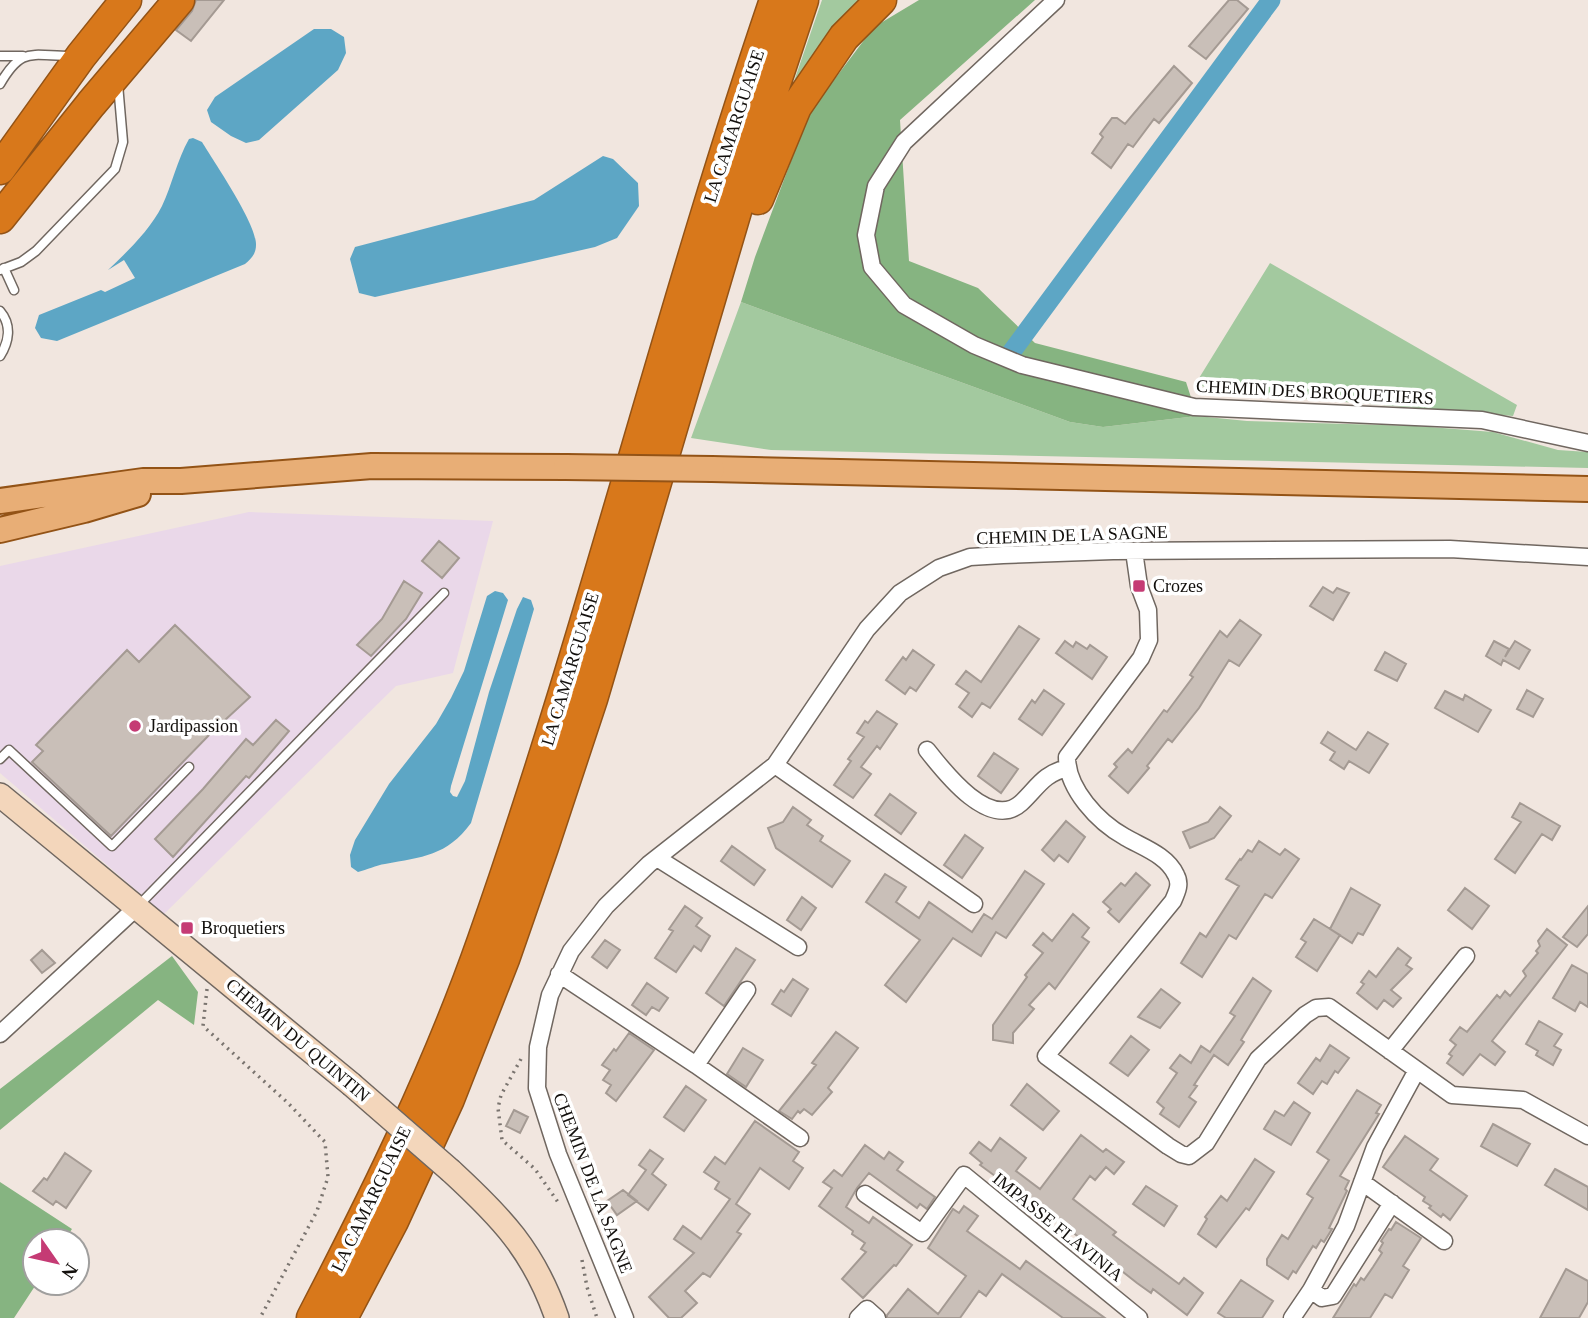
<svg xmlns="http://www.w3.org/2000/svg" width="1588" height="1318" viewBox="0 0 1588 1318" font-family="'Times New Roman',serif">
<style>
.commercial{fill:#ead8e9}
.green{fill:#a3c99f}
.forest{fill:#86b481}
.water{fill:#5da6c5}
.lines{fill:none;stroke-linecap:round;stroke-linejoin:round}
.canal{stroke:#5da6c5;stroke-width:19}
.building{fill:#c9bfb8;stroke:#a49a93;stroke-width:2}
.lane-casing{stroke:#706760;stroke-width:11}
.street-casing{stroke:#706760;stroke-width:19}
.secondary-casing{stroke:#706760;stroke-width:26}
.primary-casing{stroke:#935316;stroke-width:28}
.highway-casing{stroke:#935316;stroke-width:33}
.path{stroke:#7a746f;stroke-width:3.5;stroke-dasharray:2 5;stroke-linecap:butt}
.lane{stroke:#fff;stroke-width:8}
.street{stroke:#fff;stroke-width:16}
.secondary{stroke:#f3d6bb;stroke-width:23}
.primary{stroke:#e8ae76;stroke-width:24}
.highway{stroke:#d8781b;stroke-width:30}
.secondary-bridge-casing{stroke:#706760;stroke-width:26;stroke-linecap:butt}
.primary-bridge-casing{stroke:#935316;stroke-width:28;stroke-linecap:butt}
.secondary-bridge{stroke:#f3d6bb;stroke-width:23}
.primary-bridge{stroke:#e8ae76;stroke-width:24}
.poi-dot{fill:#c53b74;stroke:#fff;stroke-width:2.5}
.labels{text-anchor:middle;stroke-width:7;stroke-linejoin:round;paint-order:stroke}
.street-label{font-size:18px;fill:#120f0c;stroke:#fff}
.poi-label{font-size:18px;fill:#120f0c;stroke:#fff;text-anchor:start}
</style>
<rect width="100%" height="100%" fill="#f1e6df"/>
<!-- commercial -->
<path class="commercial" d="M249 512 493 521 453 673 396 686 164 914 0 773V566Z"/>
<!-- green -->
<path class="green" d="M822 0H864L791 90Z
M1270 263 1517 405 1513 416 1213 391 1196 383Z
M741 302 1070 422 1103 427 1197 416 1247 421 1417 426 1493 432 1558 450 1588 452V468L771 450 691 438Z"/>
<!-- forest -->
<path class="forest" d="M919 0H1035L900 120 909 261 978 288 1035 343 1186 382 1197 416 1103 427 1070 422 741 302 755 257 809 113 874 27Z
M172 956 198 992 194 1025 158 1000 0 1130V1089Z
M0 1182 72 1229 64 1241H35L37 1283 14 1318H0Z"/>
<!-- water -->
<path class="water" d="M314 29H331L344 37 346 53 338 70 259 140 246 143 231 136 211 122 207 110 215 97Z
M193 138 202 142C214 162 257 224 256 245 256 254 251 259 245 264L57 341 41 338 35 328 39 315 101 290 105 292 135 278 124 260 108 270C127 252 150 230 162 206 172 185 177 160 189 139Z
M603 156 613 159 638 183 639 206 617 238 595 247 375 297 359 293 350 259 355 247 534 200Z
M495 591 503 593 508 600 451 786 450 792 453 796 457 797 465 781 489 692 517 609 523 597 531 600 534 609 471 823C447 856 422 857 385 864 376 865 367 870 358 872L351 867 350 855 355 840 389 784 436 724 451 698 464 671 487 596Z"/>
<g class="lines">
<!-- canal -->
<path class="canal" d="M1010 354 1271 0"/>
</g>
<!-- building -->
<path class="building" d="M196 0H224L191 41 176 30 192 11Z
M1229 0H1237L1248 9 1206 59 1189 46Z
M1174 66 1192 83 1159 123 1154 119 1133 147 1128 144 1111 168 1092 153 1103 137 1100 134 1112 118H1117L1125 124Z
M439 541 459 558 442 578 422 561Z
M404 581 422 593 406 619 371 656 357 645 382 619Z
M1323 587 1333 593 1337 588 1349 593 1333 620 1310 606Z
M1240 620 1261 635 1239 666 1229 660 1199 708 1172 742 1168 739 1147 766 1149 768 1128 793 1109 776 1117 767 1114 764 1128 749 1132 753 1164 710 1167 712 1193 677 1190 675 1220 631 1227 637Z
M175 625 250 697 212 732 111 836 32 762 43 751 36 745 127 650 139 662Z
M1019 626 1039 639 990 708 982 703 972 717 959 707 969 693 956 684 966 671 981 682Z
M1065 641 1073 647 1076 642 1087 649 1090 645 1107 657 1092 679 1056 653Z
M1494 641 1509 649 1505 657 1515 641 1530 650 1519 669 1503 660 1501 665 1486 656Z
M913 650 934 665 916 691 910 687 905 694 886 680 903 657 906 660Z
M1385 652 1406 664 1397 681 1375 670Z
M1044 690 1064 704 1042 735 1019 719 1032 700 1035 703Z
M1527 690 1543 699 1533 717 1517 709Z
M1445 691 1463 700 1465 695 1491 710 1478 732 1435 708Z
M877 711 897 724 880 749 877 746 861 767 871 774 853 798 834 785 851 761 848 759 864 737 857 733 865 721 868 723Z
M276 720 289 731 249 778 246 776 173 857 155 839 203 789 246 739 253 745Z
M1328 732 1356 750 1368 732 1388 744 1369 773 1349 761 1344 769 1330 760 1335 752 1321 743Z
M994 753 1018 769 1001 793 978 776Z
M890 794 916 813 901 834 875 815Z
M1520 803 1560 826 1552 840 1542 834 1515 873 1495 859 1521 822 1512 817Z
M793 807 811 820 807 825 823 836 820 841 850 861 832 887 776 848 768 828 783 822Z
M1220 807 1231 816 1214 838 1190 848 1183 832 1208 822Z
M1066 821 1085 837 1068 862 1059 855 1054 861 1042 850Z
M965 835 983 848 962 878 944 865Z
M1259 841 1280 855 1285 849 1299 859 1272 898 1265 894 1236 939 1229 935 1202 977 1181 963 1200 933 1206 937 1239 886 1226 879 1240 859 1241 860 1248 850 1252 852Z
M732 846 765 870 754 885 721 861Z
M1025 871 1044 884 1006 938 996 932 981 956 953 938 906 1002 885 985 920 940 866 902 885 874 906 887 896 902 919 918 929 902 972 932 984 914 992 919Z
M1136 873 1150 885 1119 922 1108 912 1111 909 1103 902 1121 883 1125 886Z
M1351 888 1380 905 1363 935 1358 933 1352 943 1330 929Z
M1465 888 1489 906 1472 929 1448 910Z
M802 897 816 908 801 930 787 920Z
M685 906 702 918 696 926 710 936 701 951 694 946 676 972 655 958 673 931 669 929Z
M1588 906V934L1577 947 1563 937Z
M1073 914 1089 928 1082 937 1089 942 1055 989 1049 983 1029 1005 1034 1009 1013 1033V1043L993 1040V1025L1027 977 1025 975 1043 953 1033 945 1043 933 1052 941Z
M1314 919 1340 935 1317 971 1296 957 1306 942 1301 939Z
M1547 929 1567 945 1492 1041 1505 1052 1495 1065 1480 1054 1463 1075 1447 1063 1452 1056 1449 1054 1456 1045 1450 1040 1460 1027 1467 1032 1497 995 1500 998 1505 991 1510 996 1526 976 1523 971 1538 953 1536 951 1540 946 1538 941Z
M605 940 620 950 607 968 592 957Z
M736 948 755 960 724 1006 706 993Z
M1398 948 1411 958 1406 965 1412 969 1391 990 1401 998 1393 1007 1384 1000 1377 1009 1357 993 1364 984 1361 982 1369 971 1376 977Z
M42 950 55 963 42 973 31 960Z
M1572 965 1588 974V1007L1580 1002 1575 1011 1553 998Z
M1253 978 1271 991 1241 1040 1244 1042 1228 1065 1214 1055 1194 1085 1197 1086 1189 1097 1196 1102 1179 1127 1160 1114 1164 1108 1157 1102 1177 1073 1170 1068 1180 1055 1191 1063 1201 1046 1210 1052 1235 1016 1230 1013Z
M793 979 808 989 791 1016 772 1004 781 990 784 992Z
M647 983 668 998 659 1011 652 1007 646 1015 632 1005Z
M1161 989 1180 1003 1160 1028 1138 1017Z
M1539 1021 1562 1034 1554 1046 1561 1050 1553 1065 1536 1055 1538 1051 1526 1044Z
M836 1032 858 1048 828 1088 832 1092 812 1115 804 1109 800 1113 798 1111 792 1119 779 1111 816 1065 812 1063Z
M629 1033 654 1050 616 1101 606 1093 611 1085 603 1080 610 1070 602 1065 614 1049 616 1051Z
M1131 1036 1149 1050 1128 1076 1110 1063Z
M1330 1045 1349 1058 1338 1073 1335 1071 1327 1084 1322 1081 1313 1094 1298 1083 1316 1058 1320 1061Z
M743 1048 763 1060 746 1087 727 1074Z
M1027 1084 1059 1111 1043 1130 1011 1105Z
M686 1086 706 1100 684 1131 664 1117Z
M1357 1090 1381 1105 1376 1113 1379 1114 1340 1176 1349 1181 1345 1189 1347 1191 1329 1228 1332 1229 1324 1242 1321 1240 1316 1248 1313 1246 1296 1273 1293 1271 1288 1279 1267 1265V1259L1282 1235 1288 1239 1313 1198 1307 1194 1329 1160 1317 1152Z
M1294 1102 1310 1113 1291 1145 1264 1129 1275 1111 1284 1116Z
M514 1110 528 1117 520 1133 506 1126Z
M755 1121 799 1152 793 1161 803 1168 789 1189 760 1168 736 1204 750 1214 737 1232 741 1234 710 1277 703 1273 685 1291 697 1303 681 1318H669L649 1297 694 1253 674 1239 683 1226 701 1239 730 1199 715 1189 719 1182 704 1172 715 1157 725 1164Z
M1493 1124 1530 1144 1517 1166 1481 1146Z
M1081 1135 1103 1152 1106 1149 1124 1162 1114 1174 1106 1167 1095 1180 1090 1176 1073 1199 1116 1232 1113 1235 1179 1284 1184 1278 1203 1293 1187 1315 1153 1289 1151 1293 1137 1283 1057 1220 1055 1222 1030 1202 1031 1200 1007 1182 1006 1184 980 1165 982 1163 970 1153 979 1142 991 1151 1000 1138 1026 1158 1016 1171 1040 1189Z
M1405 1136 1438 1159 1430 1170 1467 1196 1450 1220 1443 1214 1441 1217 1429 1208 1431 1206 1423 1201 1425 1197 1383 1167Z
M865 1145 884 1159 889 1152 903 1162 897 1170 935 1197 927 1209 920 1204 917 1208 869 1173 857 1188 846 1207 869 1223 873 1217 912 1245 896 1266 894 1265 863 1298 842 1279 866 1252 861 1249 865 1243 852 1234 853 1231 819 1206 832 1188 823 1182 834 1170 842 1176Z
M650 1150 663 1159 652 1174 666 1185 648 1210 628 1195 646 1170 639 1165Z
M65 1153 91 1171 66 1208 56 1201 53 1205 33 1191 44 1178 47 1180Z
M1255 1159 1274 1172 1249 1210 1246 1208 1216 1247 1198 1234 1207 1219 1205 1217 1221 1196 1227 1201Z
M1555 1169 1588 1187V1210L1545 1185Z
M1146 1186 1177 1206 1164 1226 1133 1204Z
M623 1190 637 1201 617 1215 607 1201Z
M964 1206 978 1216 967 1231 1020 1269 1026 1261 1105 1318H1063L1002 1274 986 1296 979 1291 960 1318H887V1315L908 1289 938 1314 966 1276 928 1248 953 1209 959 1213Z
M1396 1222 1421 1238 1403 1266 1409 1270 1392 1298 1385 1294 1370 1318H1333L1354 1284 1356 1286 1361 1278 1364 1280 1373 1267 1382 1253 1379 1250 1383 1243 1381 1241 1389 1229 1391 1230Z
M1566 1269 1588 1281V1302L1579 1318H1540Z
M1241 1280 1273 1301 1262 1318H1226L1218 1313Z"/>
<g class="lines">
<!-- lane casing -->
<g class="lane-casing">
<path id="lane" d="M0 56H23
M0 84C22 46 31 56 71 56
M4 268 14 290
M0 270 21 262 36 251 115 169 123 142 118 84
M0 311C12 325 9 342 0 356
M0 759 9 750 112 846 189 767
M139 905 444 593"/>
</g>
<!-- street casing -->
<g class="street-casing">
<path id="street" d="M1056 0 904 142 876 186 866 235 872 267 904 305 974 345 1022 365 1194 407 1482 420 1588 443
M1134 551 1139 586 1148 610 1149 640 1141 658 1067 757C1067 789 1098 822 1125 837 1142 847 1167 855 1176 875 1181 884 1177 892 1173 901L1046 1056 1168 1146 1181 1154 1189 1156 1206 1143 1258 1059 1305 1015 1316 1008 1329 1007 1452 1095 1523 1100 1588 1136
M927 750C945 773 990 831 1021 803 1038 787 1043 774 1067 768
M775 765 974 904
M657 858 798 947
M559 974 696 1065 800 1138
M0 1034 137 907
M1390 1051 1466 956
M696 1065 747 990
M1362 1182 1444 1241
M865 1194 922 1233 964 1175 1139 1318
M1311 1290 1322 1298 1333 1296 1392 1203
M625 1318 558 1154 537 1088 538 1047 550 995 571 951 606 906 649 864 775 765 867 629 900 593 939 568 970 557 1003 555 1113 551 1450 549 1588 557
M858 1318 867 1309 877 1318
M1292 1318 1311 1290 1346 1226 1375 1147 1417 1070"/>
</g>
<!-- secondary casing -->
<g class="secondary-casing">
<path id="secondary" d="M0 795 351 1084
M451 1171C501 1217 534 1251 557 1318"/>
</g>
<!-- primary casing -->
<g class="primary-casing">
<path id="primary" d="M712 469 1588 489
M0 501 143 481H181L372 466 566 467
M0 530 84 510 138 494"/>
</g>
<!-- highway casing -->
<g class="highway-casing">
<path id="highway" d="M0 169 81 56 126 0
M758 199 796 107 844 37 881 0
M0 218 91 104 179 0
M312 1318C376 1195 437 1071 483 940 592 631 669 311 775 0
M342 1318 393 1221 449 1099 504 959 543 847 592 699 762 123 803 0"/>
</g>
<!-- path -->
<path class="path" d="M207 989 203 1026 288 1103 325 1142 328 1177 317 1211 260 1318
M521 1059 501 1095 498 1108 502 1140 535 1169 560 1205
M582 1260 587 1287 597 1318"/>
<!-- lane -->
<use href="#lane" class="lane"/>
<!-- street -->
<use href="#street" class="street"/>
<!-- secondary -->
<use href="#secondary" class="secondary"/>
<!-- primary -->
<use href="#primary" class="primary"/>
<!-- highway -->
<use href="#highway" class="highway"/>
<!-- secondary-bridge casing -->
<g class="secondary-bridge-casing">
<path id="secondary-bridge" d="M351 1084 451 1171"/>
</g>
<!-- primary-bridge casing -->
<g class="primary-bridge-casing">
<path id="primary-bridge" d="M566 467 712 469"/>
</g>
<!-- secondary-bridge -->
<use href="#secondary-bridge" class="secondary-bridge"/>
<!-- primary-bridge -->
<use href="#primary-bridge" class="primary-bridge"/>
</g>
<!-- markers -->
<g class="poi-dot">
<rect x="1132" y="579" width="14" height="14" rx="3.5"/>
<circle cx="135" cy="726" r="7"/>
<rect x="180" y="921" width="14" height="14" rx="3.5"/>
</g>
<g class="labels">
<!-- street labels -->
<g class="street-label">
<text transform="translate(734 126) rotate(-72)" y="6">LA CAMARGUAISE</text>
<text transform="translate(1315 392) rotate(3)" y="6">CHEMIN DES BROQUETIERS</text>
<text transform="translate(1072 535) rotate(-2)" y="6">CHEMIN DE LA SAGNE</text>
<text transform="translate(570 669) rotate(-73)" y="6">LA CAMARGUAISE</text>
<text transform="translate(298 1040) rotate(40)" y="6">CHEMIN DU QUINTIN</text>
<text transform="translate(593 1183) rotate(69)" y="6">CHEMIN DE LA SAGNE</text>
<text transform="translate(371 1199) rotate(-64)" y="6">LA CAMARGUAISE</text>
<text transform="translate(1058 1227) rotate(39)" y="6">IMPASSE FLAVINIA</text>
</g>
<!-- poi labels -->
<g class="poi-label">
<text x="1153" y="592">Crozes</text>
<text x="149" y="732">Jardipassion</text>
<text x="201" y="934">Broquetiers</text>
</g>
</g>
<!-- north arrow -->
<g transform="translate(56 1262) rotate(124)"><circle r="33" fill="#ffffff" stroke="#a09f9e" stroke-width="2"/>
<path d="M0-5L12 26L0 18L-12 26Z" fill="#c53b74"/>
<text y="-10" font-size="19" font-weight="bold" text-anchor="middle" fill="#120f0c">N</text>
</g>
</svg>
